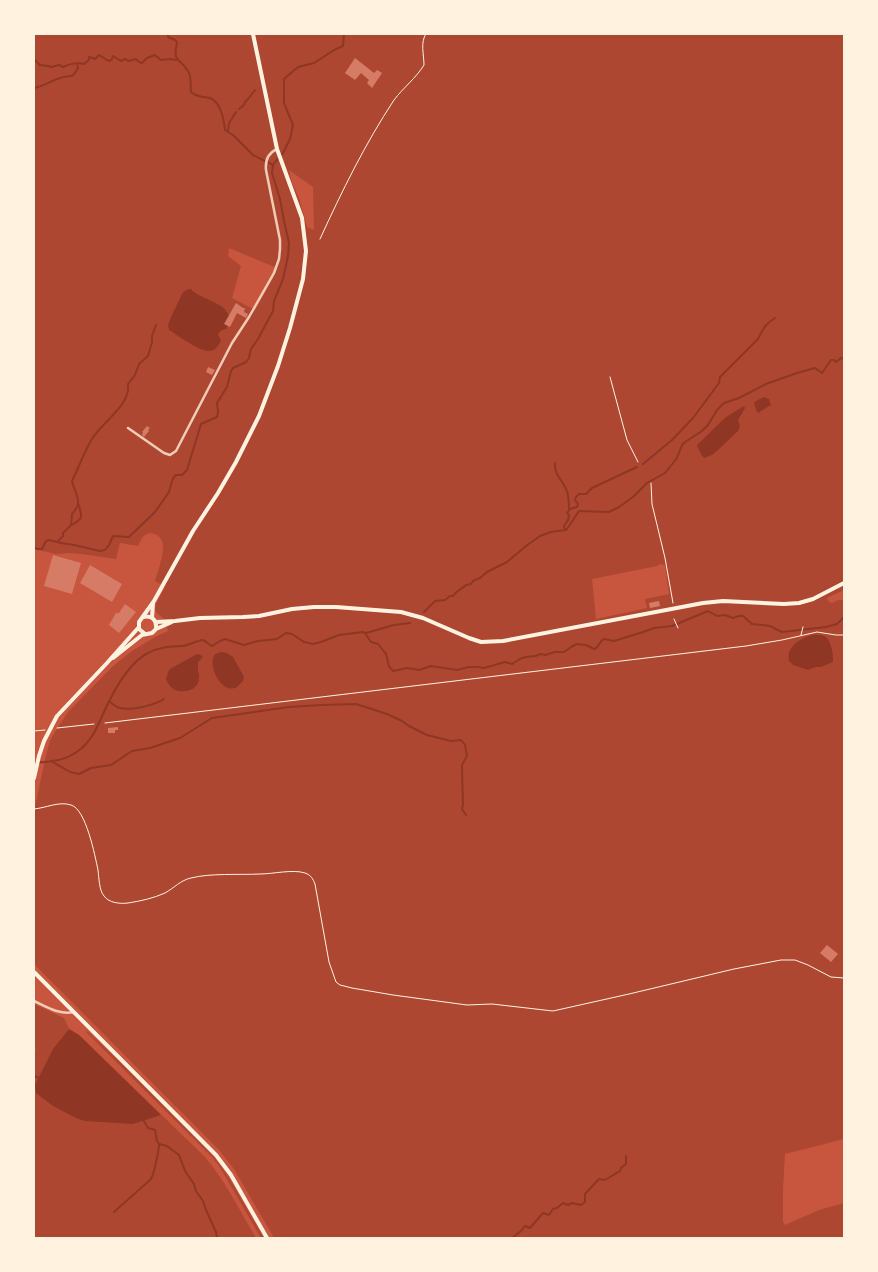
<svg xmlns="http://www.w3.org/2000/svg" width="878" height="1272" viewBox="0 0 878 1272" font-family="Merriweather,serif">
<style>
.green{fill:#ae4732;fill-rule:evenodd}
.water{fill:#8f3625}
.lines{fill:none;stroke-linecap:round;stroke-linejoin:round}
.stream{stroke:#8f3625;stroke-width:2}
.building{fill:#d67c66}
.path{stroke:#fff3e0;stroke-width:1}
.minor{stroke:#f1ccb7;stroke-width:2.5}
.secondary{stroke:#fff3e0;stroke-width:4}
</style>
<rect width="100%" height="100%" fill="#c8553d"/>
<!-- green -->
<path class="green" d="M34 34H844V590L827 598 828 601 832 603 838 600H844V1139L785 1154 783 1189V1222L785 1225 819 1210 844 1203V1238H274L234 1169 220 1151 34 964V811L46 755 50 741 56 730 68 712 112 667 132 651 155 637 168 631 164 619 157 613 155 610 156 604 165 587 155 581C158 571 164 555 163 545 162 536 153 530 145 535 141 538 140 542 138 546L120 543 116 559 82 554 68 553 56 554 34 549ZM289 170 313 187 314 230 307 227 299 198 292 183ZM229 248 277 268 273 278 255 310 232 298 241 266 228 256ZM192 290C199 299 217 302 227 311L222 330 218 334 198 348 171 332 168 325 182 296ZM660 564 665 565 669 594 645 599 647 608 596 619 592 579 657 566Z
M34 1004 64 1018 69 1029 79 1035 205 1157C226 1182 240 1211 256 1238H34V1052L36 1049 34 1047Z
M87 1031 121 1063 214 1157 228 1176 264 1238H261L221 1169 213 1158 86 1032Z"/>
<!-- water -->
<path class="water" d="M189 289H191C202 302 240 303 226 329L222 330 218 334 221 341C218 346 215 351 209 351 201 352 176 335 169 330L168 325 171 317 183 292Z
M764 397 769 399 771 405 766 408 758 413 756 410 754 402Z
M744 406 745 408 738 420 740 426 738 431 717 451 712 455 704 458 702 456 697 446 698 444 726 417Z
M812 635C826 634 829 637 832 650 833 654 833 658 833 662L821 667H816L808 670 793 665 789 661C786 647 799 639 812 635Z
M221 652 227 653 233 657 244 677 243 681 236 688C233 688 231 689 228 688 217 684 208 664 215 654Z
M197 654 201 655 203 657 198 662C198 665 198 667 198 670 198 672 200 676 199 678 199 691 182 694 173 689 169 686 168 683 166 679L168 672 170 669Z
M69 1029 79 1035 161 1115 133 1124 85 1121 76 1118 53 1106 36 1093 35 1085 53 1049Z"/>
<g class="lines">
<!-- stream -->
<path class="stream" d="M168 34V37L175 40 177 42C173 65 178 55 188 71 192 77 190 85 191 92 198 98 202 96 210 98 221 102 224 121 225 130L233 135 253 155 273 165
M34 60 36 61 40 65 48 66 51 67 59 65 63 67C69 64 78 62 84 64L89 60V57L95 59 99 55 107 60 110 61 112 59 113 56 121 61 125 59 129 61 136 59 139 62 142 63 147 58 155 55 161 60 171 59 176 60
M34 88C47 86 58 75 72 76L75 73 78 68 77 64
M239 109 244 105 245 102 248 99 255 90
M228 132 229 123 236 112
M555 463C554 475 562 479 566 489 569 495 569 503 569 509
M643 464 672 440 693 418 719 383 720 377 758 339C763 329 765 324 775 318
M72 525C85 517 81 517 79 505
M565 530 564 526 568 520 569 515 567 513 570 509 577 507 578 504 575 500 576 497 579 494H586L592 488 637 467
M58 541 63 536V533C73 524 71 526 72 514 84 502 75 494 72 481 79 467 84 452 92 439 102 422 131 405 128 384L135 375 139 364 148 356 152 342V336L156 325
M34 547 37 549H42L46 541 49 540 61 543 74 545 100 551 105 550 109 545 113 536 129 537 155 512 169 492 172 481 174 477 176 475H182L187 470 201 424 217 417 218 412 217 403 227 387 231 371 233 368 246 362 249 358 251 349 258 339 273 311 274 301 283 279 288 256 289 243 284 221 280 199 272 173 273 165 276 161 283 153 290 139 293 125 284 103V79L298 67 314 63 334 50 343 46 344 34
M424 612 435 601 445 600 450 596H453C456 591 462 589 466 585L471 584 473 581 480 578 487 572 507 562 526 546 540 536 551 532 565 530 567 529 579 511 609 512 619 507 633 497 647 483 665 473 677 458 682 445 685 442 702 431 708 425 717 410 724 403 739 398 766 384 797 373 815 368 822 373 831 360H834L836 362 841 358 844 359
M366 633 394 625 410 623
M110 702C113 704 117 708 121 708 131 711 155 705 164 699
M51 761 70 772 79 774 91 768 111 765 132 751 150 748 180 738 212 718 289 707 321 705 356 704 387 714 402 721 409 726 427 735 451 741 461 740 465 745 467 756 462 765V769L463 805 462 809 466 815
M34 763C49 762 65 761 78 751 91 742 97 728 103 714 112 694 128 663 148 653 157 648 171 646 182 646 189 646 199 639 203 640 206 641 209 645 212 646L220 641 225 639 244 645 258 641 277 639 286 633 292 634 304 642 313 644 321 642 339 635 363 632 365 633 371 642 378 644 386 654 389 666 393 671 407 668 419 670 431 666 457 670 469 667H477L484 668 505 662 512 664 520 659 526 657 535 656 541 654 545 655 555 652H564L571 647 577 644 586 645 594 649C599 648 599 641 604 639L614 641 643 632 654 628 672 626 708 611 717 616 725 615 733 618 739 616H743L752 624 770 626 782 632 826 627 837 624 844 617
M34 1076 40 1078
M142 1118 148 1128 155 1130 157 1141 159 1144 167 1146 179 1155 185 1171 194 1184 196 1191 203 1201 206 1210 216 1232 217 1238
M114 1212 151 1179C154 1174 159 1150 159 1144
M512 1238 521 1231 525 1226 530 1228 543 1213 549 1215 553 1209 557 1208 563 1203 568 1205 572 1203 581 1205 585 1202V1194L599 1179 605 1180 620 1171 621 1168 626 1164V1156"/>
</g>
<!-- building -->
<path class="building" d="M355 58 374 73 377 70 382 73 372 88 367 83 369 80 361 73 355 80 345 73Z
M236 303 243 308H245L244 312 248 314 246 318 237 313 230 327 224 324Z
M208 367 215 370 212 375 206 372Z
M147 426 150 428 148 430 149 431 144 437 142 435 143 432H142Z
M53 555 81 563 72 594 44 586Z
M90 565 122 584 112 602 80 583Z
M659 601 660 606 650 608 649 603Z
M125 604 136 612 119 633 109 625 116 613H119Z
M118 727V730H115V733H108V728Z
M827 945 838 954 831 962 820 953Z"/>
<g class="lines">
<!-- path -->
<path class="path" d="M320 239C342 191 365 144 394 100 403 88 416 78 424 65 424 55 420 42 426 34
M610 377 627 440 638 462
M651 483 652 504 665 558 673 603
M674 619 678 628
M801 635 803 627
M105 723 746 646 782 640 817 632 836 635H844
M57 728 94 724
M34 731 45 730
M34 809C46 808 59 801 71 805 86 809 95 856 98 870 99 878 99 890 104 896 109 903 120 904 128 903 141 901 154 898 165 893 174 888 181 880 191 878 210 873 239 875 260 874 273 874 293 869 305 873 311 875 313 879 315 884L329 962 336 982 340 985 352 988 393 995 467 1005 492 1004 553 1011 629 994 734 969 781 960H795L808 965 831 977 844 978"/>
<!-- minor -->
<path class="minor" d="M128 428 164 453 170 455 176 451 232 343 249 317 274 273 279 259 280 249V240L266 170C265 160 268 153 277 149
M34 1001C47 1007 59 1015 74 1012"/>
<!-- secondary -->
<path class="secondary" d="M143 617C152 615 157 620 156 629
M152 618 153 603
M156 622 175 621 200 618 243 617 259 616 292 609 314 607H336L401 612 423 618 469 638 481 642 503 641 703 603 723 601 784 604 799 603 813 599 844 583
M145 634 139 629V622L154 601 193 531 218 493 236 462 259 416 278 366 290 328 303 279 306 251 302 218 277 149 253 34
M113 658 142 635 152 633 156 629 172 622
M34 778 39 756 44 741 57 716 107 663 139 627
M34 972 216 1155 231 1175 267 1238"/>
</g>
<!-- border -->
<rect width="878" height="1272" fill="none" stroke="#fff3e0" stroke-width="70"/>
</svg>
